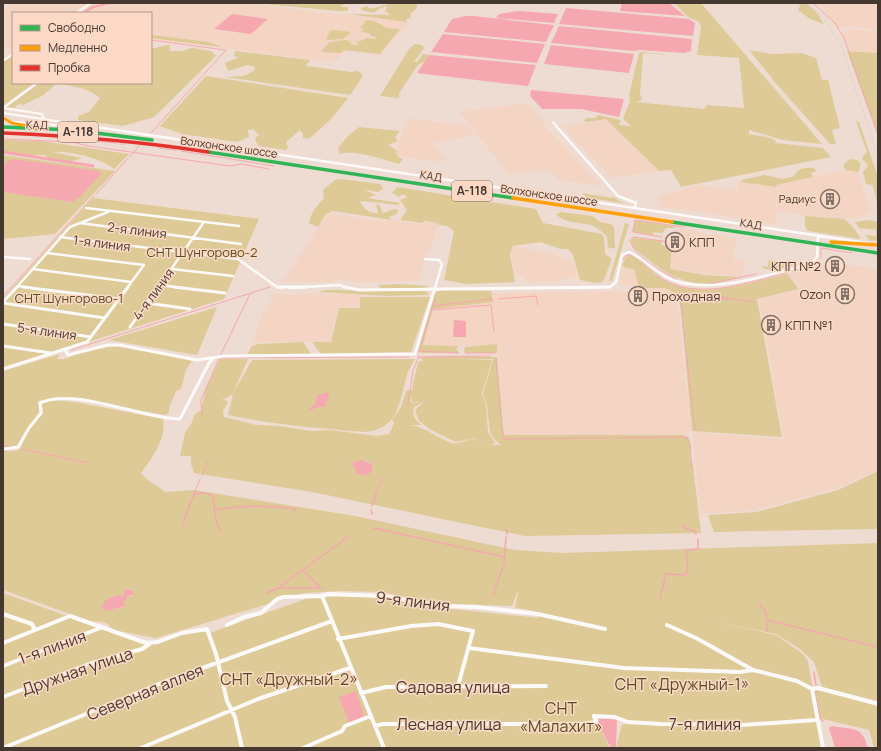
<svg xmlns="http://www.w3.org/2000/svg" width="881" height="751" viewBox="0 0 881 751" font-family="Manrope,sans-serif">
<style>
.built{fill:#f4d5c3}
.green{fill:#ddca97;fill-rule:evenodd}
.water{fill:#f6a8b0}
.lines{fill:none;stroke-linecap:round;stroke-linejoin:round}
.stream-far1{stroke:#f6a8b0;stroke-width:1}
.stream{stroke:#f6a8b0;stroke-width:1.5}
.canal{stroke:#f6a8b0;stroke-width:3}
.river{fill:#f6a8b0;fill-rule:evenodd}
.street-far3{stroke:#fcfaf8;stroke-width:2}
.street-far2{stroke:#fcfaf8;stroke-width:2.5}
.street-far1{stroke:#fcfaf8;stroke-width:3}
.street{stroke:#fcfaf8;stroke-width:4}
.fast{stroke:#30b455;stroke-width:3.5}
.slow-far1{stroke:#ff9f0a;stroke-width:3}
.slow{stroke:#ff9f0a;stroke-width:3.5}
.jam{stroke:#e5322d;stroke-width:3.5}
.rail{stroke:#d8d3d0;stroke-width:1;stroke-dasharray:5 2.5;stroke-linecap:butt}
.labels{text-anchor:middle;stroke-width:3;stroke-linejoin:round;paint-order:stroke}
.far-street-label{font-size:11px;fill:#453830;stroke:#fbd9c5}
.far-poi-label{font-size:11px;fill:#453830;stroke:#fbd9c5;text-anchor:end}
.shield{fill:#fbd9c5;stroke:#7c685d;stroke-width:1}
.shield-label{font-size:12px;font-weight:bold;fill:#453830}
.street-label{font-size:13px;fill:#453830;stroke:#fbd9c5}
.poi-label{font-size:13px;fill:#453830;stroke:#fbd9c5;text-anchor:start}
.park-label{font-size:13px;fill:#574d22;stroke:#fbd9c5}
.near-street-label{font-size:16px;fill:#453830;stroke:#fbd9c5}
.near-park-label{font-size:16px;fill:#574d22;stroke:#fbd9c5}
</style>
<rect width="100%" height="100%" fill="#eedcd2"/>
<!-- built -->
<path class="built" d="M13 3H88L73 13H13V48L3 47V9Z
M95 3H244L408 22 381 55 345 51 335 62 151 39V13H80Z
M815 3H878V29L836 26 823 8Z
M847 29 878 31V53L850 51 841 33H848Z
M527 103 545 123 543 124 602 186 558 180 548 170 509 174 459 112Z
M411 118 466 126 476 135 434 143 446 160 440 162 397 156 396 150 403 130Z
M606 119 659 171 612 178 562 127Z
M846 170 858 172 870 211 863 217 837 219 778 212 776 194 777 224 658 206 660 195 701 185 738 190 739 182 775 187 776 185 789 181Z
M328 213 391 222 392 220 423 224 425 222 439 223 430 251H428L425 259 419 281 357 282 336 279 330 282H282Z
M676 228 736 238 733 260 744 262 742 277 706 274 670 269Z
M517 246 552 254 571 260 575 266 577 276 562 281 525 282V276L515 274 511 253Z
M837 263 878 269V470L838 488 757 510 700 514 693 432 784 439 759 299 803 289 788 274Z
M621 268H634L639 288H665L677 295 691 431 683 435H505L497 345 459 346 423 345 433 308 493 302 492 293 636 291 635 288 620 284Z
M273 294H360V307H338L330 342H252L263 311H267Z"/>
<!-- green -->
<path class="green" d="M253 3H345L341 7H349L347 11H339Z
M391 3H418L416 9 411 13 410 18 406 19 407 22 346 14 389 15V13L385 12 387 7 386 6C371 11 380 15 361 10V8L367 6 369 8C375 9 385 5 391 3Z
M669 3H701L822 144 783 140 749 130V134L771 138 776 141 775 143 823 148 831 157 681 187 671 170 659 171 606 119 587 122 584 121 586 118H595L598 115 621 120 619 125 631 126 623 119 630 101 629 95 639 53 642 52 672 55 643 53 640 95 642 100 636 102 704 109 707 105 744 108 739 58 697 55 701 28 699 22 688 17 676 5Z
M798 3H806L816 12 824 24 810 19 798 10 800 7Z
M367 20 374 21 387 28 400 29 380 54 344 50 341 53 321 52 329 42 346 40 351 42 350 44 357 45 359 43 354 42 364 40 366 38 375 39 376 37 371 36 370 33 361 32 365 29 360 28Z
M334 30 351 32 343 39 326 40 330 31Z
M151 35 209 42 221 47 151 38Z
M415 44 422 45 424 48 414 62H417L423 54 429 55 424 62 418 65 399 93V98L380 96 409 49Z
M167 45H170V51H182L192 48 211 51 216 56 154 117 123 126 78 120V116L89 112 100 98C87 87 73 86 56 84L42 96 23 105 19 104 14 108 7 107 40 83H151V49Z
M749 50 772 54 801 53 816 58 822 80H828L840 128 832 130 836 144H830L774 81Z
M235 51 310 60 306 66 352 72C357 70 360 71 363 76L350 95 225 77 243 76 254 71 255 67 248 65 228 71 225 63 238 58 234 55Z
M847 51 878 53V136Z
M13 55V83H26L24 85 27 83H34L3 106V62Z
M206 76 348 98 332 118 309 139 303 138V134L300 130 286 142 288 147 286 150 259 146 255 140 256 137 259 135 253 129 248 130 249 137 237 142 182 134 160 126Z
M856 121 859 122 878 177V208L873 185 866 184 863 172 868 166 862 158 867 152Z
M359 127 400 131 395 137 398 141 388 145 396 150 397 156 403 159 399 164C385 160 354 149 340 154L338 148 349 135Z
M3 140 41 141 129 154 114 169C102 158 67 150 52 152L82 158 69 162 48 158 45 155H28L3 151Z
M3 155 115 171 55 234 3 239V182L6 192 72 202 3 177Z
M850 159 857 160 861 164 858 172 846 170 844 167V164Z
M807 168H814L817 171 811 173 813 177 776 185V187L740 182 742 180 764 175 783 179 792 177 800 169Z
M341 179 380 184 383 188 382 190 377 192 363 189 376 195 367 198 400 203 398 205 363 201H360C363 209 370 214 378 213L376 205 379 204 383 213 395 209 398 210 397 214 389 217 392 220 333 211 326 214 318 227 309 223C311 212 316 207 324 198L323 190 335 180Z
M397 187 536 209 543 223 602 234 604 238 605 254 612 259 603 282 594 283 580 280 573 255 568 249H561L540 242 513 246 510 254 515 282 467 284 444 280 454 231 447 226 439 225 437 223 425 221 422 223 400 220 407 210 400 200 407 197 403 194 399 197 392 193Z
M582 193 612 198V196L621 202 629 204 587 198Z
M93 198 259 219 224 299 3 369V298Z
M561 212 592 216 600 222 611 224 614 227 615 247 614 249 608 247 607 236C602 232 597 227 591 225 579 222 565 224 556 214Z
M805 216 844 219 853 227 861 239 808 231 805 226Z
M636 220 671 226 676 228H666L662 233 653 232V235L662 237 632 232Z
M869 220 878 222V240L871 241 865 235 876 236V230L859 228 855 222Z
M625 223 629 224 612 281H609Z
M633 238 662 241 661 245 672 247 670 269 705 275 737 277C730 281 721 282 713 283 680 287 658 268 634 248L631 242Z
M633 255C642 262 650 271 659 277 698 302 745 284 787 274L788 275 799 289 757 299 782 437 692 431 680 298 682 297 665 288H639L634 269 625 268 622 265 627 256Z
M769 260 800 264 772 270 763 268 762 266 768 267Z
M399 284 429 286 425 288H380L379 285Z
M326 290 424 291 429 293 427 295 386 296 318 292Z
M441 290 491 291 493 302 433 309 423 345 459 346 456 349 459 353H421L419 351 420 345 435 293Z
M360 297H430L411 352 321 354 312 342H331L339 308H360Z
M217 307 197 355 109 340Z
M303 342 311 354H248L251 347 258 344Z
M497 344V352L496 353H466L464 351 465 347Z
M120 346 192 361 186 370 181 389 176 391 169 408V413L165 415 58 397 38 401 40 413 19 446 3 448V371L60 354 57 359C65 360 67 358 75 355 88 349 106 347 120 346Z
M421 357H497L504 435H683L689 439C693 449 687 457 693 466L701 533 525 536 312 492 194 473 191 464V456H180L185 433 191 424 195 414 201 410 206 388 220 359H248L233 393 252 360 415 359C413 363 410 367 408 372 399 399 401 428 366 432 318 428 275 425 228 415L233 394 222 400 227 401 228 403 223 410 224 417 256 425 278 426 312 431 329 430 377 436 389 434 394 423 392 420 401 407 406 391 412 390 418 362 424 360 420 359ZM493 359 483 394 487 406 490 432 494 439 501 445C486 446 485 440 474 439 467 438 460 445 453 443 437 439 424 425 407 425H422C415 420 412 416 414 407L423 402 413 403 410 401 411 396 412 402H424L415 410 419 421 431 430 456 442 474 438 491 445 495 443 488 432 486 405 482 394 492 360H459ZM364 460 371 463 373 466 372 472 367 475 356 474 354 466 350 463Z
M51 400 75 402 163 419C167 438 152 458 141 473 148 482 157 485 165 492L194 490 355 516 515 550 562 553 878 543V701L822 687 814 662 800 649 776 634 717 622 776 635 803 654 808 661 823 748H616L622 725 628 723 615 717 594 716 610 748H3V593L100 628 151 643 182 633 207 629 210 633 311 597 363 596 414 601 423 606 540 618C536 609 524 609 515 608L518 593H517L512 606 429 603 382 592 340 591 304 593 156 638 113 630C106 621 103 621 92 622L3 590V450C27 455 20 442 30 428 34 422 39 418 43 413L42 404ZM126 589 133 590V596L129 595 124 602 126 606 107 611V599L115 596H124Z
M878 471V529L714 532 708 515 757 512 838 490Z
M813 689 878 705V748H874L869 730 819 718Z"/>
<!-- water -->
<path class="water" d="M622 3H669L685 16 620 11Z
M566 8 689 19 695 23 693 36 559 24Z
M518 11H521L558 14 554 23 496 18 499 14Z
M232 14 268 19 251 34 214 29Z
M466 16H473L554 25 546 42 444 32 452 19Z
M559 26 692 39 691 51 684 53 639 50 633 51 551 43Z
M443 34 545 44 537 63 431 52Z
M551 45 634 54 629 73 544 64Z
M429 55 536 65 528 86 417 73Z
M531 90 624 99 619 117 581 109H542L530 96Z
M15 159 99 171 101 174 79 198 72 202 3 192V166L9 160Z
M454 320 466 321V337H453Z
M328 392 329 395 325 407H318L306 412 315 404 317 395Z
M362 460 373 464 372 472 367 475 356 474 354 466 350 463Z
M126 589 133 590 134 595H129L124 602 126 606 107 611 104 610 102 605C106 598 116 594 124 596V590Z
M356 691 364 716 349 723 339 697Z
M605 718 617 720 616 748H611L598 724 599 719Z
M832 726C853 730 862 725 868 748H835L829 728Z"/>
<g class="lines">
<!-- stream-far1 -->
<path class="stream-far1" d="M813 3 835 23 844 38 878 135
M151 40 225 50
M151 133 226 50
M3 139 72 142 88 146 230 166 241 164 269 169
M64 139 116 143
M121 144H125
M158 148 176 150
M136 149 139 146
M181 151 274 166
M129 157 136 150
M96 194 128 158
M662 237 633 232 635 220 684 227
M665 238H671
M670 242 633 237 630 241C638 259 661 271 678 280
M821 258V248L851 253V251
M639 259C648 267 657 277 668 282 705 299 749 282 786 273
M623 260 626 255H632
M793 271 819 263
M709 284 756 274
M683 288 684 295 681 296 680 299 695 430
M3 296 94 196
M713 296 729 298
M498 299 536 296 538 305
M680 299H732
M732 299 755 302
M432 306 492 299
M431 310 491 305 494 332
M71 350 270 287
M418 351 459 353
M418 353 435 299
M465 353H495
M221 354 250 294
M418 357 491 356
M221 358 409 357
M496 359 503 439 610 438
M408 405 413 371 419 356
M202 415 201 400 219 359
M687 437 690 444 692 468
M616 438 688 437
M3 445 12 447
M22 449 88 463
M202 476 208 461
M195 492 200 479
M377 492 379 485 385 478"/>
<!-- stream -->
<path class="stream" d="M194 494 205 493 213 496 215 515 220 532
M372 506 377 491
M215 510C242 505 268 505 295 509L296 513
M371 510 372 514
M682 525 685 528 695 531 696 534
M182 526 195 491
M373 528 505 557
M506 529 507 534
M278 588H321L302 570
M267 593 278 588 348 537
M493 595 504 563 506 537
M660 598 666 574 686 575 688 569 686 550 698 549V539
M760 604 762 608 765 609 767 618
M767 631V620L878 647
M814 672 816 686
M815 694 816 691
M816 699 820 718 823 721"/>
<!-- canal -->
<path class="canal" d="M3 152 93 166"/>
<!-- river -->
<path class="river" d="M107 3H114L94 8 85 13H81L92 6Z"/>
<!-- street-far3 -->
<path class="street-far3" d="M76 13 91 3
M3 61 13 54
M3 108 42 114 44 119
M3 108 37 83
M3 113 96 127
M3 121 83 127
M553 122 557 127"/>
<!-- street-far2 -->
<path class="street-far2" d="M69 126 83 127
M89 126 867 243
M556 126 618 196 636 203 635 207
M86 208 239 226
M80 223 241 244
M60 237 238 259 277 287 281 288
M47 253 144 265 127 288
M3 257 30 259
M425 259 439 260 442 264 435 288
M33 269 131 282
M172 269 233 276
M160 285 182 288
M18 286 31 288
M16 288 70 227 108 212
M158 288 204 222
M289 288 340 285 346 288
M551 288 610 287 616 282 622 255 629 252C645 259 658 275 673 280 714 295 769 274 811 264L817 257 818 235"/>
<!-- street-far1 -->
<path class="street-far1" d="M23 287 119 299
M174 287 225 293
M277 287H308
M344 287 360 290 610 287
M3 302 17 287
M3 303 105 318
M147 303 190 309
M3 324 91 337
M130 327 158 287
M3 346 51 353
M65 350 68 355 108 345H119L197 360 224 356 415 354 435 287
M3 369 87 342 128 287
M3 449 18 447 29 428 41 413 40 403C75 387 140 418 180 419L209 363 214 358"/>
<!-- street -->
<path class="street" d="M322 596 384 748
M3 614 32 624 35 630
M227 625 244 617 261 613 277 599 284 597 322 596 328 594 382 596 443 606 476 607 538 614 605 629
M667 625 698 639 753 670 797 681 812 689
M338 639 411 626 438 624 473 631 458 686
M3 643 70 616 146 643 158 642 182 633 207 629 216 654 227 701 235 717 242 748
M469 648 624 668 740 672 753 670
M3 666 100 628
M812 689 818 688 878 704
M812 689 823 748
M361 693 386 687 546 686
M3 697 89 664 142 649 151 643
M375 726 383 724H582L596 722 594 716 615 717 628 722 661 724 742 725 816 720
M3 748 164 682 332 621
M141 748 258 699 350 668
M303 748 342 731 345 726 371 716"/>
<!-- fast -->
<path class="fast" d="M3 127 72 130 152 140
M208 152 513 198
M672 222 878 253"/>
<!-- slow-far1 -->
<path class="slow-far1" d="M3 118 12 123 32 127"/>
<!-- slow -->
<path class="slow" d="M27 126 37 128
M513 198 672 222
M831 242 878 245"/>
<!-- jam -->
<path class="jam" d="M3 133C74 136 138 141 208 152"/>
<!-- rail -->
<path class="rail" d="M807 3 825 20 841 46 878 156"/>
</g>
<!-- icons -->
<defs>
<g id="building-ring" transform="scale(1)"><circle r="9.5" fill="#fbd9c5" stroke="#807169" stroke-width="1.5"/><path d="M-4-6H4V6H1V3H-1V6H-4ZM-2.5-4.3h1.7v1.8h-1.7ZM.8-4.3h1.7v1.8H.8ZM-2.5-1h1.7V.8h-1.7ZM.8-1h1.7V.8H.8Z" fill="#807169"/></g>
</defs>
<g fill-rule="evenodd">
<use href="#building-ring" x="830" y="199"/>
<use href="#building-ring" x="675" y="242"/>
<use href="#building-ring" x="835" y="266"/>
<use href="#building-ring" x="845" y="294"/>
<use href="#building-ring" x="638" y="296"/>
<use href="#building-ring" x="771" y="325"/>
</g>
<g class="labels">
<!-- far-street labels -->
<g class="far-street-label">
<text transform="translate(37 125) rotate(2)" y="4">КАД</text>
<text transform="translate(229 147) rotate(8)" y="4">Волхонское шоссе</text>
<text transform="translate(431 176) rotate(9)" y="4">КАД</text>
<text transform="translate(549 195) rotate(8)" y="4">Волхонское шоссе</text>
<text transform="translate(751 224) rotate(9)" y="4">КАД</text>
</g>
<!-- far-poi labels -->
<g class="far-poi-label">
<text x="816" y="203">Радиус</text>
</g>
<!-- shield labels -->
<g class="shield">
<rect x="58" y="122" width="40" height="20" rx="3"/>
<rect x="452" y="181" width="40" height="20" rx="3"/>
</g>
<g class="shield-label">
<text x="78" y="136">А-118</text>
<text x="472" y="195">А-118</text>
</g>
<!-- street labels -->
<g class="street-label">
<text transform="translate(137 230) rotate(7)" y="5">2-я линия</text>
<text transform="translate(102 243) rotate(7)" y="5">1-я линия</text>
<text transform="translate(153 294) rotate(-54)" y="5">4-я линия</text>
<text transform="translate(47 331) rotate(8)" y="5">5-я линия</text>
</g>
<!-- poi labels -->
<g class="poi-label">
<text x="689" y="247">КПП</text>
<text x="821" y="271" text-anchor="end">КПП №2</text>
<text x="831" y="299" text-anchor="end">Ozon</text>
<text x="652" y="301">Проходная</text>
<text x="785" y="330">КПП №1</text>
</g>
<!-- park labels -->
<g class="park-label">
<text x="202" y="257">СНТ Шунгорово-2</text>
<text x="69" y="303">СНТ Шунгорово-1</text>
</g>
<!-- near-street labels -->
<g class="near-street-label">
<text transform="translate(413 601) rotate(7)" y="6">9-я линия</text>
<text transform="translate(52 647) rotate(-20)" y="6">1-я линия</text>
<text transform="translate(77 671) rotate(-19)" y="6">Дружная улица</text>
<text x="453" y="693">Садовая улица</text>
<text transform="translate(145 692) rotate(-22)" y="6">Северная аллея</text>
<text x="449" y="730">Лесная улица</text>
<text x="705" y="730">7-я линия</text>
</g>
<!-- near-park labels -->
<g class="near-park-label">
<text x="289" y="685">СНТ «Дружный-2»</text>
<text x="682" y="690">СНТ «Дружный-1»</text>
<text x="561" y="714">СНТ<tspan x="561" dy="18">«Малахит»</tspan></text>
</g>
</g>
<!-- border -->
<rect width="881" height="751" fill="none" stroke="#453830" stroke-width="8"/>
<!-- legend -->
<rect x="12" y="12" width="140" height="72" fill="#fbd9c5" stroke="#b29989"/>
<rect x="20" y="25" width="20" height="6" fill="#30b455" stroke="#b29989"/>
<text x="48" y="32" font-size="12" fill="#453830">Свободно</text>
<rect x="20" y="45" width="20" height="6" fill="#ff9f0a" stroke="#b29989"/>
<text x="48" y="52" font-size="12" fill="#453830">Медленно</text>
<rect x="20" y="65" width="20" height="6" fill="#e5322d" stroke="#b29989"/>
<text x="48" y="72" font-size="12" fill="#453830">Пробка</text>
</svg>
